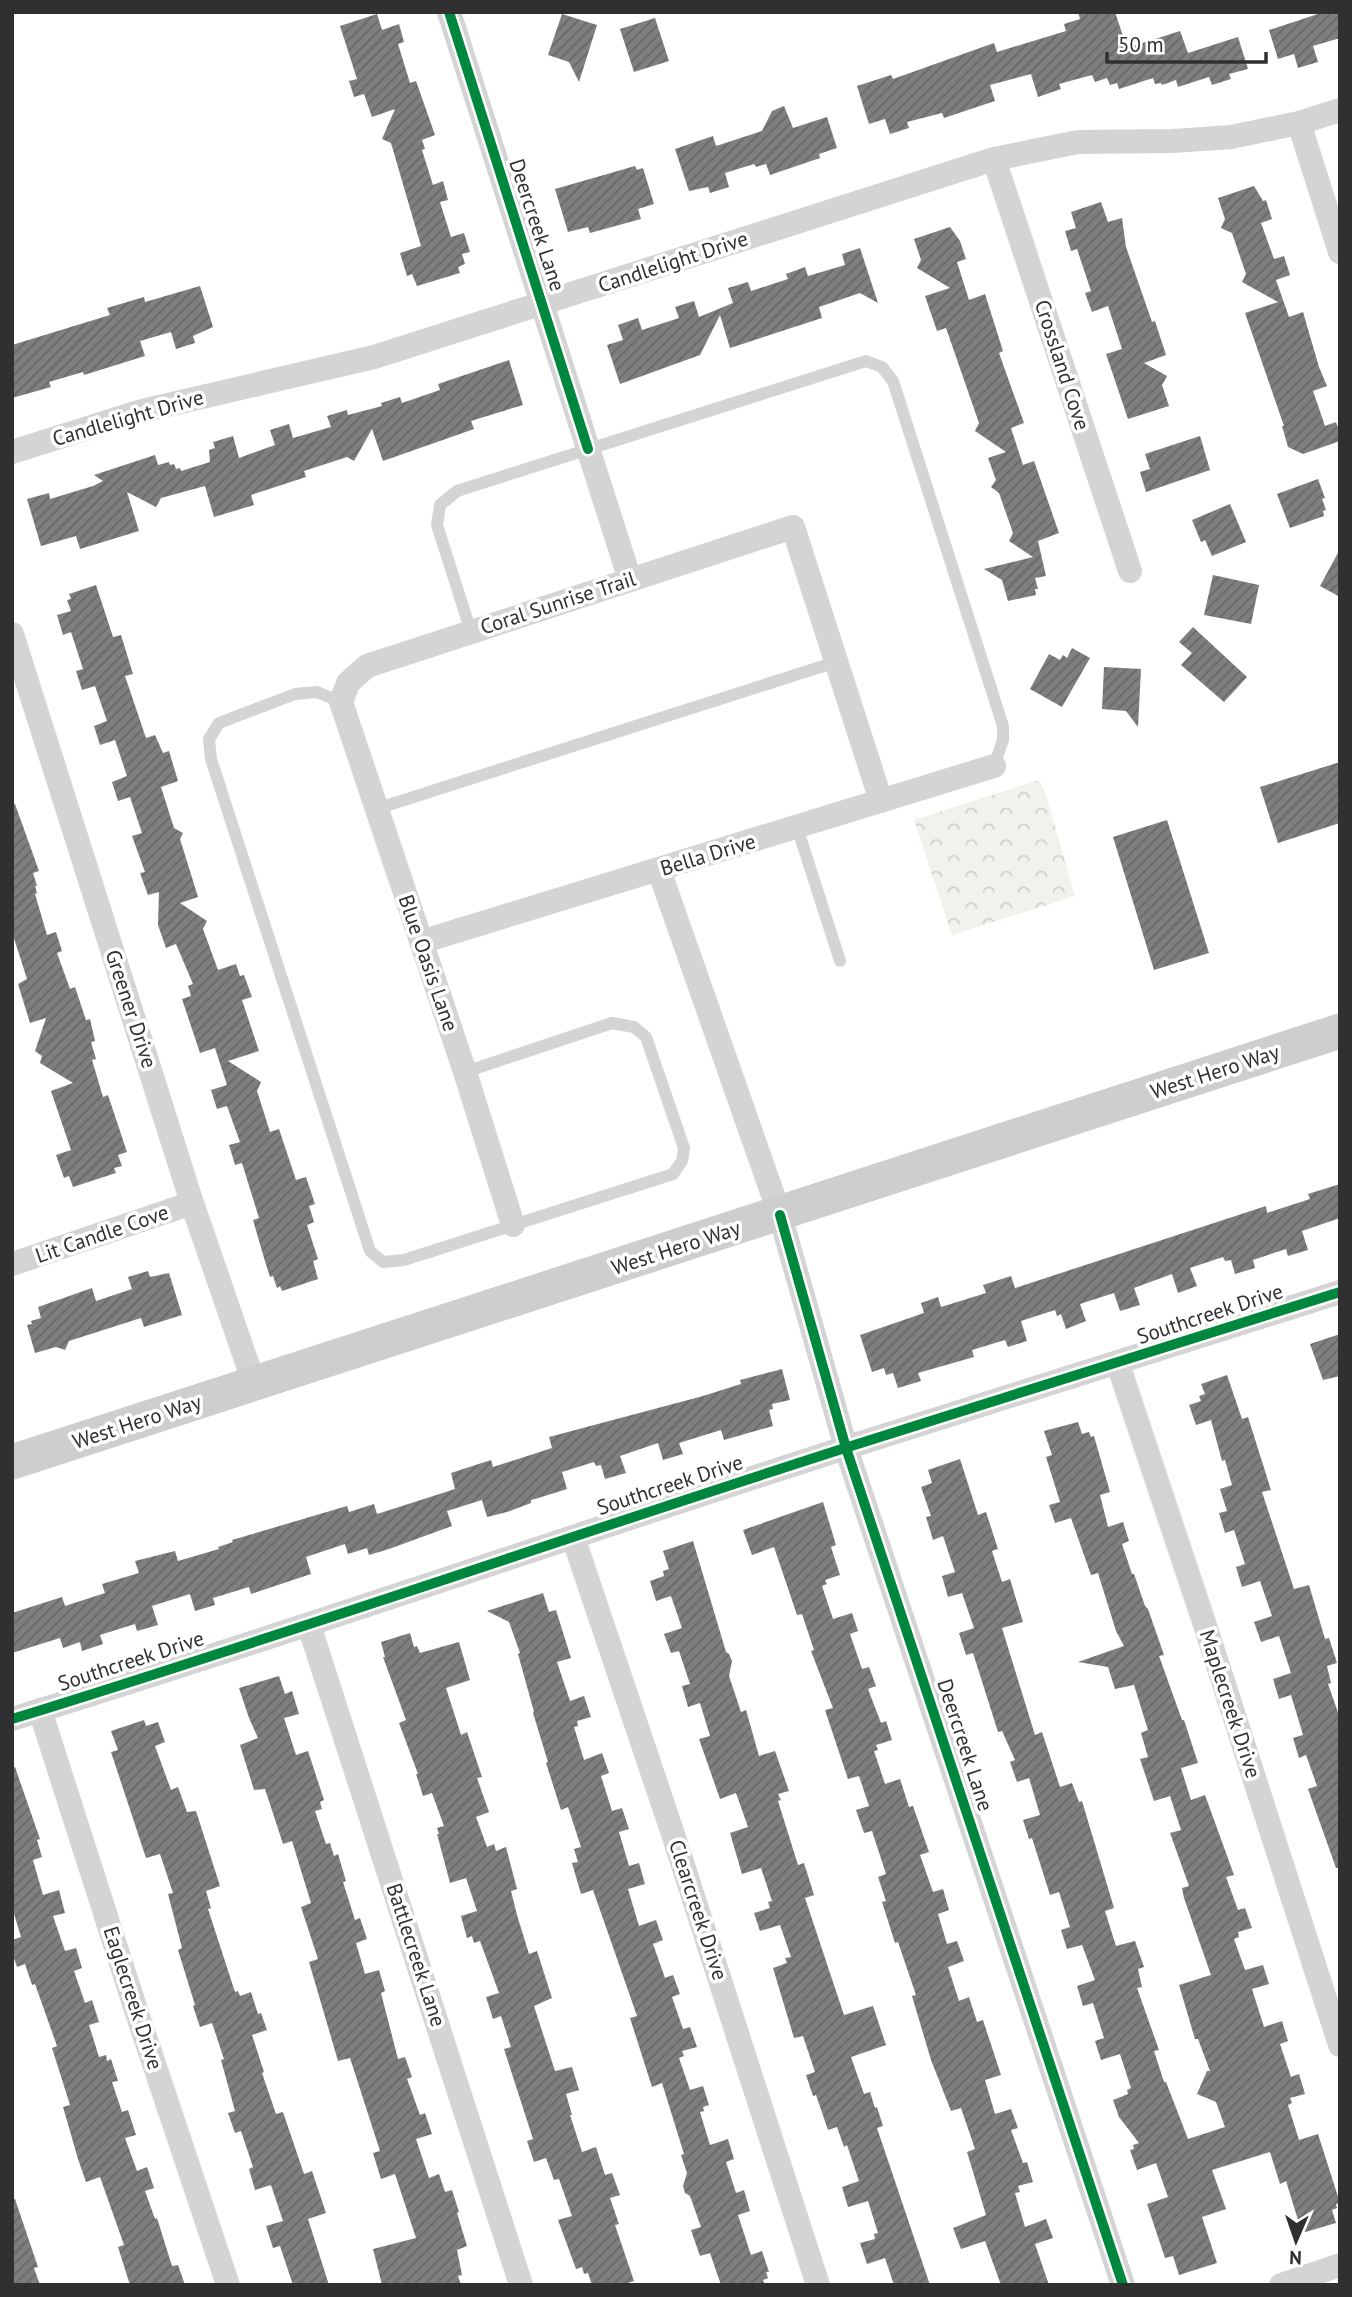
<svg xmlns="http://www.w3.org/2000/svg" width="1352" height="2297" viewBox="0 0 1352 2297" font-family="'PT Sans',sans-serif">
<style>
.park{fill:url(#park-crowns)}
.building{fill:url(#building-hatch)}
.lines{fill:none;stroke-linecap:round;stroke-linejoin:round}
.lane{stroke:#d4d4d4;stroke-width:12}
.street{stroke:#d4d4d4;stroke-width:24}
.secondary{stroke:#cecece;stroke-width:35}
.cycleway-casing{stroke:#fff;stroke-width:15}
.cycleway{stroke:#00873e;stroke-width:10}
.labels{text-anchor:middle;stroke-width:7;stroke-linejoin:round;paint-order:stroke}
.street-label{font-size:21px;fill:#303030;stroke:#fff}
</style>
<defs>
<pattern id="park-crowns" width="20" height="18" patternUnits="userSpaceOnUse" patternTransform="scale(1.75)"><rect width="20" height="18" fill="#f0f2ec"/><path d="M2 6a3 3 0 1 1 6 0M12 15a3 3 0 1 1 6 0" fill="none" stroke="#ced0cb"/></pattern>
<pattern id="building-hatch" width="6" height="6" patternUnits="userSpaceOnUse" patternTransform="scale(1.75)"><rect width="6" height="6" fill="#7f7f7f"/><path d="M-1 1l2-2M0 6l6-6M5 7l2-2" fill="none" stroke="#686868"/></pattern>
</defs>
<rect width="100%" height="100%" fill="#fff"/>
<!-- park -->
<path class="park" d="M1039 780 1046 795 1075 896 952 935 914 820Z"/>
<!-- building -->
<path class="building" d="M1078 12H1115L1127 48 1180 31 1188 53 1238 37 1248 69 1229 74 1231 79 1212 85 1209 77 1178 87 1176 80 1162 85 1161 83 1155 84 1153 78 1119 89 1117 83 1110 85 1107 78 1095 82 1092 75 1059 84 1061 89 1038 97 1031 74 990 85 995 101 944 118 942 113 907 122 909 128 890 134 885 119 869 124 857 86 891 75 893 79 994 43 997 52 1066 31 1064 24 1080 19Z
M1324 12H1340V38L1313 46 1318 62 1298 68 1294 54 1278 59 1269 30Z
M377 14 382 30 399 24 404 42 398 44 410 83 416 81 435 135 422 140 425 149 422 150 433 185 443 181 448 200 440 202 451 237 464 233 470 252 462 254 465 264 458 267 460 273 417 286 412 274 407 276 400 253 421 246 391 143 382 139 395 109 372 117 364 94 354 97 349 81 357 79 340 26Z
M562 14 597 25 579 82 569 62 548 55Z
M655 18 669 61 634 72 620 29Z
M784 106 793 128 827 117 837 148 819 154 820 158 770 175 766 164 756 167 754 164 725 173 729 187 710 193 708 187 689 191 675 149 713 136 716 146 762 131 772 111Z
M635 166 637 170 643 168 654 204 638 209 641 219 590 233 588 227 568 232 555 189Z
M1254 186 1263 201 1266 200 1272 219 1261 223 1274 259 1284 256 1290 275 1276 280 1289 317 1303 312 1319 367 1327 386 1313 391 1325 426 1336 422 1340 433V441L1303 454 1288 447 1282 426H1284L1245 313 1278 302 1242 282 1246 274 1232 233 1221 228 1225 219 1218 198Z
M1101 202 1108 222 1122 218 1126 247 1152 322 1155 321 1166 355 1144 363 1167 376 1162 385 1169 406 1128 419 1106 354 1122 349 1108 306 1092 312 1085 293 1091 291 1077 249 1071 251 1065 231 1076 228 1071 212Z
M950 227 960 241 966 259 957 262 969 300 985 294 1003 351 999 353 1024 423 1011 428 1023 465 1034 461 1059 533 1038 541 1046 576 1035 578 1038 589H1035L1036 595 1008 601 1002 580 984 569 1033 557 1009 541 1013 533 999 493 991 487 996 480 988 458 1006 452 975 431 979 423 946 328 937 331 925 296 950 288 917 268 921 260 914 239Z
M860 248 878 303 860 293 819 307 822 318 730 348 720 315 700 355 620 384 607 345 623 340 618 325 638 318 642 330 679 318 675 307 694 301 699 317 733 303 728 288 748 282 751 291 788 279 786 274 805 267 808 276 845 265 842 254Z
M200 286 213 327 193 336 195 343 176 349 171 332 140 341 145 356 84 375 83 372 49 382 51 387 12 398V345L110 315 107 308 144 297 145 302Z
M509 360 523 405 471 421 474 429 383 461 372 429 354 461 347 457 304 471 306 477 251 495 254 505 214 517 205 486 161 498 156 507 127 492 139 531 80 549 76 536 41 546 27 499 49 493 50 499 93 486 103 481 94 475 155 455 158 465 169 462 170 465 174 464 176 469 180 468 181 471 210 462 209 450 215 448 213 442 233 436 239 458 275 445 270 430 289 424 293 438 331 427 327 416 347 410 348 415 382 406 381 403 400 397 402 403 440 390 438 384Z
M1200 436 1210 470 1146 492 1140 472 1150 469 1145 454Z
M1318 479 1325 498 1322 499 1326 510 1323 511 1324 516 1290 528 1277 494Z
M1230 504 1246 542 1212 556 1205 540 1201 542 1192 520Z
M1340 549V597L1320 586Z
M1213 575 1259 585 1251 624 1204 615Z
M96 585 113 637 121 635 133 674 125 676 146 738 155 735 163 753 169 751 178 781 161 787 174 828 183 833 180 839 198 897 180 903 207 921 203 929 218 970 236 964 240 976 244 975 252 997 242 1000 259 1051 228 1061 261 1082 257 1091 270 1132 279 1129 296 1180 306 1177 315 1204 309 1206 314 1222 307 1225 318 1259 313 1261 318 1279 282 1291 280 1286 277 1288 273 1276 270 1277 264 1258 253 1220 259 1218 242 1163 235 1165 229 1145 240 1142 227 1106 217 1109 211 1090 227 1085 215 1048 200 1053 182 999 191 996 188 986 193 984 176 944 166 948 158 925 159 892 148 895 140 873 145 872 132 836 142 833 130 797 118 801 112 782 127 776 115 740 100 745 94 726 107 721 95 686 82 690 76 671 83 669 71 632 63 635 57 615 71 611 67 600 71 599 69 594Z
M1193 627 1247 677 1224 702 1181 665 1192 653 1179 642Z
M1072 648 1090 658 1062 707 1030 689 1049 654 1060 660 1063 655 1067 658Z
M1104 667 1141 669 1138 727 1126 711 1102 709Z
M1340 762V823L1278 843 1260 787Z
M15 804 39 871 33 873 37 886H35L37 893 35 894 47 935 56 932 62 951 57 953 70 989 75 987 86 1020 90 1019 95 1041 91 1042 96 1059 92 1060 103 1097 108 1095 127 1152 118 1155 122 1166 114 1168 116 1173 73 1187 69 1176 64 1178 56 1155 71 1150 51 1091 73 1083 40 1063 42 1056 35 1051 46 1018 30 1023 18 984 27 979 12 932V805Z
M1167 820 1209 953 1154 970 1113 837Z
M1340 1184V1218L1302 1231 1308 1250 1288 1256 1286 1249 1253 1260 1255 1268 1235 1274 1231 1260 1225 1261 1223 1257 1190 1268 1197 1286 1178 1293 1172 1274 1134 1288 1140 1305 1120 1311 1114 1293 1080 1304 1086 1321 1066 1329 1061 1314 1057 1316 1055 1310 1021 1321 1027 1341 1008 1347 1005 1340 972 1350 974 1357 918 1373 921 1381 898 1388 893 1373 886 1375 884 1368 872 1372 860 1335 924 1313 921 1303 938 1297 941 1307 986 1293 983 1285 1011 1276 1015 1288 1266 1206 1267 1213 1310 1199 1308 1194Z
M148 1271 150 1277 169 1273 182 1315 144 1327 141 1318 69 1341 65 1350 56 1347 35 1353 27 1325 32 1324 31 1321 41 1318 38 1307 92 1288 96 1301 132 1289 128 1277Z
M1340 1334V1376L1323 1380 1310 1344Z
M782 1369 790 1400 772 1404 773 1409 769 1410 773 1426 724 1440 721 1430 679 1443 683 1454 663 1460 658 1443 620 1456 626 1473 605 1479 601 1465 596 1466 594 1462 562 1472 567 1489 535 1499 531 1500V1503L507 1512 487 1517 482 1500 447 1511 452 1526 389 1549 369 1555 367 1548 348 1554 345 1544 306 1557 311 1574 251 1594 249 1587 213 1598 215 1605 195 1611 190 1594 152 1606 158 1625 137 1631 135 1624 100 1635 103 1644 82 1651 80 1642 63 1648 60 1638 12 1653V1613L62 1597 65 1606 105 1593 102 1584 139 1573 135 1561 175 1551 178 1561 219 1549 218 1547 233 1542 232 1540 347 1506 349 1512 374 1504 377 1514 455 1489 451 1473 491 1460 493 1467 552 1448 549 1437 703 1396 741 1384 740 1380Z
M1227 1375 1242 1419 1248 1417 1271 1490 1262 1492 1294 1589 1309 1585 1325 1639 1329 1638 1337 1663 1327 1666 1331 1683 1328 1684 1340 1718V1868H1336L1308 1789 1317 1786 1306 1755 1299 1758 1293 1738 1303 1735 1291 1695 1279 1699 1273 1679 1291 1673 1279 1636 1261 1642 1254 1622 1272 1616 1260 1581 1242 1587 1236 1567 1245 1564 1234 1530 1225 1533 1219 1513 1227 1511 1220 1489 1232 1485 1225 1460 1222 1461 1211 1420 1196 1425 1189 1405 1201 1401 1199 1396 1205 1394 1201 1384Z
M1078 1422 1082 1434 1089 1432 1091 1437 1094 1436 1110 1492 1100 1495 1108 1527 1123 1522 1129 1541 1122 1544 1132 1574H1134L1145 1606 1148 1609 1164 1655 1159 1656 1182 1720H1184L1198 1763 1181 1768 1191 1800 1205 1795 1234 1875 1226 1877 1238 1910 1245 1908 1252 1928 1238 1932 1239 1937 1234 1939 1245 1970 1263 1965 1269 1984 1252 1989 1264 2027 1282 2021 1288 2041 1280 2044 1291 2077 1299 2074 1305 2094 1290 2098 1292 2103 1288 2105 1299 2140 1318 2134 1340 2203 1336 2204 1337 2208 1332 2210 1336 2223 1302 2233 1286 2181 1280 2184 1270 2152 1212 2170 1226 2209 1202 2217 1217 2263 1179 2275 1173 2256 1165 2258 1147 2204 1168 2197 1156 2163 1137 2170 1130 2150 1134 2149 1133 2145 1139 2143 1119 2117 1113 2100 1128 2094 1127 2090 1131 2088 1120 2054 1101 2060 1095 2041 1104 2038 1093 2003 1083 2006 1077 1986 1095 1980 1082 1945 1067 1949 1061 1930 1070 1927 1059 1892 1050 1895 1032 1838 1029 1839 1023 1820 1040 1815 1029 1778 1017 1782 1010 1762 1015 1760 1002 1731 998 1732 973 1653 966 1655 959 1633 974 1628 962 1593 948 1597 942 1576 955 1572 943 1536 933 1540 926 1517 931 1516 921 1487 932 1483 928 1470 960 1459 978 1515 986 1512 998 1549 992 1551 1002 1582 1010 1579 1023 1622 1002 1628 1035 1735 1042 1732 1060 1787 1072 1783 1079 1802 1082 1801 1114 1908 1105 1911 1116 1946 1135 1941 1144 1967 1138 1969 1142 1987 1137 1988 1159 2050 1154 2051 1164 2082H1166L1188 2139 1225 2127 1216 2102 1197 2094 1207 2071H1210L1198 2039H1195L1179 1985 1211 1975 1184 1898 1182 1888 1189 1886 1170 1833 1181 1830 1170 1796 1154 1801 1140 1759 1148 1757 1141 1733 1148 1730 1134 1685 1115 1689 1108 1667 1078 1662 1124 1646 1116 1631 1098 1573 1091 1575 1071 1518 1055 1523 1049 1505 1060 1502 1046 1457 1052 1455 1044 1431Z
M823 1502 836 1545 831 1547 840 1575 825 1580 827 1584 822 1586 833 1619 852 1613 858 1631 850 1634 862 1669 869 1667 876 1686 868 1689 881 1723 886 1721 892 1740 876 1745 878 1750 874 1751 885 1784 900 1779 909 1807 913 1806 929 1852 920 1855 933 1892 943 1889 949 1910 938 1914 947 1944 957 1941 964 1961 948 1967 959 2001 969 1997 977 2022 983 2020 1001 2075 985 2080 995 2114 1011 2109 1018 2128 1011 2130 1023 2163 1027 2162 1033 2182 1018 2186 1020 2192 1015 2193 1025 2227 1046 2219 1053 2238 1035 2244 1049 2285H1001L985 2241 961 2249 953 2228 986 2215 967 2152 975 2149 961 2108 951 2111 931 2060 912 1996 916 1995 898 1942 895 1943 882 1902 886 1901 878 1877 886 1874 872 1831 864 1833 856 1810 869 1806 859 1776 848 1779 825 1710 833 1708 811 1651 814 1650 802 1614 797 1615 774 1547 752 1555 743 1530Z
M693 1541 726 1652 729 1654 732 1661 729 1676 741 1712 746 1710 759 1756 775 1751 789 1791 778 1794 781 1800 778 1801 798 1865 804 1863 814 1895 805 1898 844 2015 873 2006 886 2045 851 2057 864 2094 870 2092 875 2108 877 2107 883 2126 877 2128 930 2285H894L885 2258 867 2264 860 2243 875 2239 874 2234 878 2233 868 2201 848 2207 842 2187 859 2181 847 2145 844 2147 837 2127 828 2130 816 2095 813 2096 806 2075 815 2072 803 2036 794 2038 773 1968 787 1963 785 1958 791 1957 780 1925 760 1931 754 1913 770 1908 768 1902 772 1901 761 1868 742 1874 730 1833 748 1827 736 1793 720 1799 699 1739 710 1736 700 1703 688 1707 682 1686 690 1684 679 1651 671 1653 664 1634 682 1628 671 1596 656 1601 650 1581 664 1576 663 1571 669 1569 663 1551Z
M543 1593 549 1612 556 1610 571 1658 557 1662 570 1701 584 1696 591 1717 577 1721 578 1726 574 1727 584 1760 602 1753 609 1773 601 1776 612 1811 622 1808 629 1829 619 1832 629 1866 639 1863 645 1884 628 1889 639 1926 656 1920 663 1940 653 1944 665 1978 673 1975 680 1994 672 1997 683 2029 690 2027 697 2047 682 2051 684 2056 679 2058 690 2090 703 2086 709 2105 703 2107 704 2111 700 2112 710 2145 728 2139 734 2159 726 2162 736 2193 744 2190 750 2211 738 2215 751 2255 762 2251 769 2272H766L768 2278 763 2280 765 2285H721L710 2253 700 2256 691 2230 701 2227 690 2196 685 2193 683 2186 687 2173 681 2155 684 2154 662 2083 652 2087 630 2018 637 2016 593 1890 581 1894 572 1863 578 1862 574 1849 581 1847 568 1807 561 1810 546 1763 548 1762 533 1713 534 1712 518 1654 520 1653 509 1622 487 1611Z
M410 1633 414 1647 417 1646 420 1653 459 1642 470 1680 446 1688 461 1735 467 1732 482 1777 477 1778 489 1812 476 1817 487 1847 494 1844 496 1851 506 1847 517 1889 511 1891 517 1915 529 1954 537 1951 552 1998 534 2006 555 2071 572 2067 579 2090 566 2094 572 2115H570L582 2152 596 2147 605 2175 612 2173 620 2195 610 2198 619 2224 615 2225 634 2281 621 2285H592L588 2273 584 2274 582 2267 576 2269 558 2220 572 2216 559 2179 554 2180 546 2158 534 2162 527 2141 533 2139 504 2049 511 2047 501 2016 493 2019 486 1997 499 1993 480 1941 474 1943 472 1936 467 1938 461 1916 477 1911 466 1878 450 1883 437 1834H439L437 1828 444 1826 432 1793 423 1796 416 1774H418L399 1723 406 1720 383 1657H385L381 1642Z
M279 1676 285 1694 292 1691 299 1714 284 1718 296 1755 308 1751 324 1800 320 1802 322 1809 315 1811 326 1844 330 1843 334 1856 338 1854 346 1881 343 1882 355 1920 360 1918 367 1939 356 1943 365 1974 379 1970 385 1991 381 1993 398 2059 405 2057 412 2077 407 2079 420 2115 425 2113 432 2134 416 2139 429 2178 439 2174 445 2192 452 2190 459 2212 457 2213 467 2246 457 2250 462 2275 458 2276 461 2285H382L373 2249 416 2238 395 2174 381 2179 373 2153 380 2151 350 2058 338 2061 309 1962 318 1959 301 1907 311 1903 292 1841 283 1844 265 1789 254 1790 240 1745 258 1738 249 1718 239 1688Z
M144 1720 146 1726 158 1722 165 1742 155 1746 171 1790 178 1787 187 1812 196 1811 220 1886 206 1891 211 1908 208 1909 235 1992 238 1991 240 1996 251 1992 258 2014 261 2013 267 2030 252 2035 264 2072 262 2073 276 2114 283 2112 304 2174 312 2171 326 2213 308 2219 329 2285H293L280 2246 273 2248 266 2226 283 2221 271 2185 255 2190 249 2169 253 2167 241 2131 235 2133 228 2113 235 2111 221 2060 224 2059 212 2023 200 2027 193 2006 195 2005 178 1950 182 1948 168 1894 173 1893 160 1854 146 1858 111 1752 118 1750 111 1731Z
M15 1767 40 1839 37 1840 42 1857 33 1860 43 1895 59 1890 65 1913 53 1916 65 1951 76 1948 82 1968 74 1971 85 2003 92 2000 99 2022 89 2025 99 2057 106 2055 107 2061 111 2059 118 2081 112 2082 122 2112 128 2110 136 2135 125 2138 137 2171 147 2167 154 2188 145 2191 155 2219 157 2218 172 2266 178 2265 185 2285H130L118 2247 124 2245 100 2177 86 2182 78 2159 63 2107 70 2105 52 2048 57 2046 35 1984 32 1985 25 1964 17 1967 12 1952V1940L21 1937 12 1907V1768Z
M15 2199 38 2267 34 2268 40 2285H12V2200Z"/>
<g class="lines">
<!-- lane -->
<path class="lane" d="M471 632 437 525 440 505 457 491 866 361 882 367 893 381 1003 726V740L994 766
M341 702 317 692 295 694 219 723 209 739 211 759 370 1251 383 1262 404 1260 673 1174 682 1161 684 1148 646 1037 634 1027 612 1023 465 1072
M376 809 836 662
M797 827 840 961"/>
<!-- street -->
<path class="street" d="M449 12 630 580
M1299 123 1340 252
M994 159 1130 571
M12 452 142 411 374 357 994 159 1078 142 1173 141 1231 137 1299 123 1340 110
M12 634 192 1203 254 1383
M659 870 780 1215 846 1448 1123 2285
M421 942 994 766
M513 1225 465 1072 341 702 348 683 367 666 793 527 881 801
M12 1264 192 1203
M1118 1364 1203 1619 1340 2045
M573 1537 672 1831 818 2285
M309 1625 521 2285
M40 1710 136 2010 228 2285
M12 1719C292 1633 567 1537 845 1448 1010 1395 1175 1345 1340 1292
M1281 2285 1340 2265"/>
<!-- secondary -->
<path class="secondary" d="M12 1462 1340 1031"/>
<!-- cycleway casing -->
<g class="cycleway-casing">
<path id="cycleway" d="M449 12 588 449
M780 1215 846 1448 1123 2285
M12 1719C292 1633 567 1537 845 1448 1010 1395 1175 1345 1340 1292"/>
</g>
<!-- cycleway -->
<use href="#cycleway" class="cycleway"/>
</g>
<g class="labels">
<!-- street labels -->
<g class="street-label">
<text transform="translate(537 225) rotate(72)" y="7">Deercreek Lane</text>
<text transform="translate(673 262) rotate(-18)" y="7">Candlelight Drive</text>
<text transform="translate(1062 365) rotate(72)" y="7">Crossland Cove</text>
<text transform="translate(128 418) rotate(-16)" y="7">Candlelight Drive</text>
<text transform="translate(558 603) rotate(-18)" y="7">Coral Sunrise Trail</text>
<text transform="translate(708 855) rotate(-17)" y="7">Bella Drive</text>
<text transform="translate(428 963) rotate(71)" y="7">Blue Oasis Lane</text>
<text transform="translate(131 1009) rotate(72)" y="7">Greener Drive</text>
<text transform="translate(1215 1072) rotate(-18)" y="7">West Hero Way</text>
<text transform="translate(102 1234) rotate(-19)" y="7">Lit Candle Cove</text>
<text transform="translate(676 1248) rotate(-18)" y="7">West Hero Way</text>
<text transform="translate(1210 1314) rotate(-18)" y="7">Southcreek Drive</text>
<text transform="translate(137 1422) rotate(-18)" y="7">West Hero Way</text>
<text transform="translate(670 1485) rotate(-18)" y="7">Southcreek Drive</text>
<text transform="translate(131 1661) rotate(-18)" y="7">Southcreek Drive</text>
<text transform="translate(1230 1704) rotate(72)" y="7">Maplecreek Drive</text>
<text transform="translate(965 1745) rotate(72)" y="7">Deercreek Lane</text>
<text transform="translate(698 1910) rotate(72)" y="7">Clearcreek Drive</text>
<text transform="translate(416 1955) rotate(72)" y="7">Battlecreek Lane</text>
<text transform="translate(133 1998) rotate(72)" y="7">Eaglecreek Drive</text>
</g>
</g>
<!-- border -->
<rect width="1352" height="2297" fill="none" stroke="#303030" stroke-width="28"/>
<!-- north arrow -->
<g transform="translate(1296 2241) rotate(182)" stroke="#ffffff" stroke-width="5" paint-order="stroke">
<path d="M0-5L12 26L0 18L-12 26Z" fill="#303030"/>
<text y="-10" font-size="19" font-weight="bold" text-anchor="middle" fill="#303030">N</text>
</g>
<!-- scale -->
<path d="M1107 52v10h159v-10" fill="none" stroke="#303030" stroke-width="3.5"/>
<text x="1118" y="52" font-size="21" fill="#303030" stroke="#ffffff" stroke-width="5" paint-order="stroke">50 m</text>
</svg>
